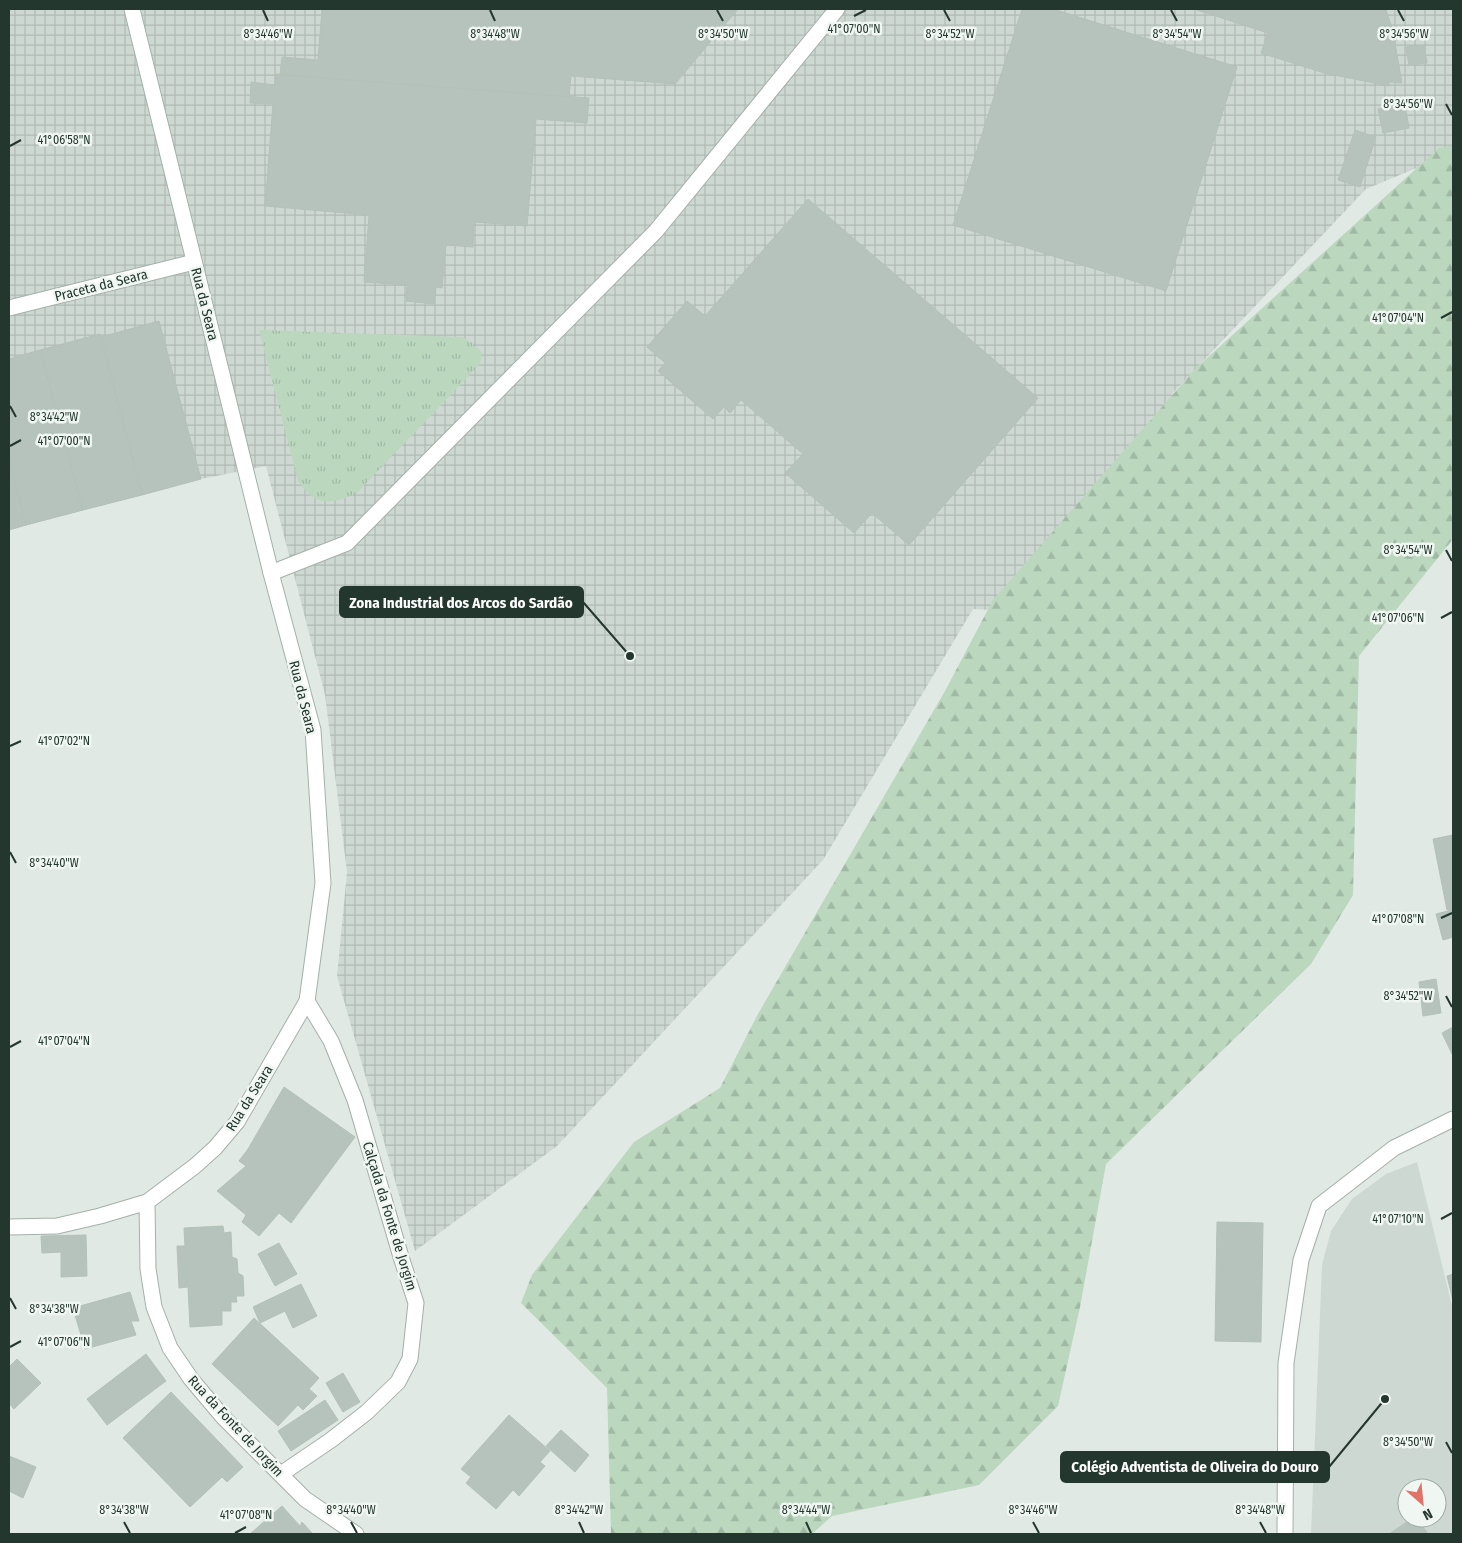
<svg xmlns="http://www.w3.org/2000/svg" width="1462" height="1543" viewBox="0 0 1462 1543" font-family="'Fira Sans Condensed',sans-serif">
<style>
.built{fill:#ced8d2;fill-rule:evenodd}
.industrial{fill:url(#industrial-grid)}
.grass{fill:url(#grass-tufts)}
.forest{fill:url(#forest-firs)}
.building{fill:#b6c3bc;stroke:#b3c1b9}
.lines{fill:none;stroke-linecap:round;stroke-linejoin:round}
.street-casing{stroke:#a4b0a9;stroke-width:17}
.secondary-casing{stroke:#a1b3a9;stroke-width:17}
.street{stroke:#fff;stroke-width:15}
.secondary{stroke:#fff;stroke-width:15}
.ticks{fill:none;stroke:#23372e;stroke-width:2}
.labels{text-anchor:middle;stroke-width:5;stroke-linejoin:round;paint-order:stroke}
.street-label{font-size:14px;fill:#23372e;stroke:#f0f6f2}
.ticks-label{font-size:12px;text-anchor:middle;fill:#23372e;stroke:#f0f6f2;stroke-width:5;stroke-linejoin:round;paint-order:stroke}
.leader{fill:none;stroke:#23372e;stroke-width:2}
.callout-dot{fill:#23372e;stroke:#f0f6f2;stroke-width:2}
.callout{fill:#23372e;stroke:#23372e;stroke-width:2}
.callout-label{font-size:15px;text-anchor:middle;font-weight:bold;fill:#fff}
</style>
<defs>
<pattern id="industrial-grid" width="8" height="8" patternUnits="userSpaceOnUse" patternTransform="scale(1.25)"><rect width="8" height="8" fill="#ced8d2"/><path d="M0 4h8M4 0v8" fill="none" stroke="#b1bab5"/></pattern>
<pattern id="grass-tufts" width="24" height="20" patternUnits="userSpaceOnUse" patternTransform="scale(1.25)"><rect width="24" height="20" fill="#bbd7be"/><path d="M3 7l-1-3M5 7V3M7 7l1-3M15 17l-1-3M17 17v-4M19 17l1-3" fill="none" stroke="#a0b9a4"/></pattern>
<pattern id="forest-firs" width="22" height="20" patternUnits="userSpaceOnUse" patternTransform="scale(1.25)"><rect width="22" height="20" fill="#bbd7be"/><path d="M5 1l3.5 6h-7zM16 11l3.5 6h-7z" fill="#a0b9a4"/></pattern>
</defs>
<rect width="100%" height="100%" fill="#e0e9e3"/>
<!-- built -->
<path class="built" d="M1417 1162 1453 1310V1534H1311L1322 1265 1331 1231 1352 1199 1386 1174ZM1407 1488H1437V1518H1407Z"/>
<!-- industrial -->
<path class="industrial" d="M9 9H1453V153L1366 189 1172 394 1163 578 1113 617 973 609 823 860 557 1146 415 1251 337 976 347 872 325 695 266 466 201 479 9 530Z"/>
<!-- grass -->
<path class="grass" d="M259 330 462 337 474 344 482 353 480 364 356 494C329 505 315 506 298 481Z"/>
<!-- forest -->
<path class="forest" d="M1453 146V539L1359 656 1353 895 1311 964 1106 1164 1080 1307 1058 1406 979 1485 832 1516 812 1534H611L607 1388 521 1303 532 1275 634 1142 720 1088 758 1014 945 691 993 600 1196 368 1439 148Z"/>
<!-- building -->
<path class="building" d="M322 9H738L675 84 571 76 569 97 280 75 282 57 318 60Z
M1022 9H1053L1237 67 1166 291 953 225Z
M1194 9H1386L1393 32 1402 83 1389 82V86L1324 73 1261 53 1268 33Z
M1424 45 1427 63 1409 65 1406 47Z
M276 74 589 98 587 123 536 119 527 226 474 222 473 247 446 245 442 288 436 287 434 304 406 301 407 285 364 282 369 215 265 206 273 104 250 103 251 82 275 85Z
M1405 105 1409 128 1383 133 1378 109Z
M1355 130 1376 137 1360 187 1338 180Z
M808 199 1038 398 909 545 872 513 854 533 785 473 803 454 741 400 730 413 724 407 713 419 658 371 665 363 647 347 687 301 705 316Z
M159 321 201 479 142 495 101 337Z
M100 334 142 495 83 510 40 350Z
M40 350 83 510 26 525 9 459V359Z
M9 459 26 525 9 530Z
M1453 835V909L1447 910 1433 839Z
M1452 910 1453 937 1443 940 1436 914Z
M1436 979 1441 1013 1423 1016 1419 982Z
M1453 1027V1056L1442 1033Z
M284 1087 355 1137 291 1223 279 1213 259 1236 242 1222 246 1215 217 1191 246 1166 239 1161 248 1149Z
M1217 1222 1263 1223 1261 1342 1215 1341Z
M223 1226 224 1233 231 1232 232 1257 237 1259 238 1273 243 1276 244 1296H236L237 1302H231V1311H222V1325L190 1327 188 1287 179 1288 177 1246H185L184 1228Z
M86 1235 87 1276 61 1277V1252L42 1253 41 1236Z
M279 1243 297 1274 275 1286 258 1254Z
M1453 1274V1301L1447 1276Z
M301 1284 317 1316 293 1328 285 1311 260 1323 253 1307Z
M130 1292 139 1321H131L136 1335 85 1349 73 1308Z
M254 1318 319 1378 309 1389 317 1396 303 1410 298 1405 278 1426 212 1364Z
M146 1354 166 1381 107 1425 87 1399Z
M17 1359 41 1383 14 1409 9 1403V1367Z
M343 1373 360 1402 343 1412 326 1383Z
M171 1392 243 1467 227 1482 222 1477 190 1507 123 1438Z
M325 1400 338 1420 291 1451 278 1431Z
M509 1415 550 1451 540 1462 545 1466 519 1496 513 1490 496 1509 466 1483 471 1477 461 1469Z
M561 1430 589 1455 575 1472 546 1446Z
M9 1456 36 1467 23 1498 9 1491Z
M282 1506 300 1526 302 1522 313 1534H250Z
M1413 1518H1417L1428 1534H1389Z"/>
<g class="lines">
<!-- street casing -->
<g class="street-casing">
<path id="street" d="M9 308 194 262
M271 573 347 543 656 231 837 9
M147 1202 148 1269 154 1307 170 1348 191 1379 223 1417 305 1499 356 1534
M9 1227 57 1226 100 1216 147 1202 195 1166 215 1148 237 1122 307 1001 331 1041 355 1100 401 1257 416 1303 410 1359 398 1382 367 1412 331 1440 281 1474
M1285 1534 1286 1363 1301 1260 1319 1206 1394 1148 1453 1119"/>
</g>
<!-- secondary casing -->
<g class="secondary-casing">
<path id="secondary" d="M132 9 271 573 313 730 323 883 307 1001"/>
</g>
<!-- street -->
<use href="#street" class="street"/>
<!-- secondary -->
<use href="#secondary" class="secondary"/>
</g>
<!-- ticks -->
<path class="ticks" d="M263 10 268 21M490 10 495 21M717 10 723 21M944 10 950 21M1171 10 1177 21M1398 10 1404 21M854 16 866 10M1446 104 1452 115M10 146 21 140M1441 318 1452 312M10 406 16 417M10 446 21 440M1446 550 1452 561M1441 618 1452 612M10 746 21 741M10 852 16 863M1441 918 1452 913M1446 996 1452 1007M10 1047 21 1041M1441 1219 1452 1213M10 1298 16 1309M10 1347 21 1341M1446 1442 1452 1453M124 1522 130 1533M351 1522 357 1533M579 1522 584 1533M806 1522 811 1533M1033 1522 1039 1533M1260 1522 1266 1533M235 1533 246 1527"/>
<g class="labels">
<!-- street labels -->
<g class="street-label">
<text transform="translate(101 285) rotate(-14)" y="5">Praceta da Seara</text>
<text transform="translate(205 304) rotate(76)" y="5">Rua da Seara</text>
<text transform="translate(303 697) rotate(76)" y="5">Rua da Seara</text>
<text transform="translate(249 1098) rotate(-58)" y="5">Rua da Seara</text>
<text transform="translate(390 1216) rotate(73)" y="5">Calçada da Fonte de Jorgim</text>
<text transform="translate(236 1426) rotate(47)" y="5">Rua da Fonte de Jorgim</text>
</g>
</g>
<g class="ticks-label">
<text x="854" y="33">41°07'00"N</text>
<text x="268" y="38">8°34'46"W</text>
<text x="495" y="38">8°34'48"W</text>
<text x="723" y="38">8°34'50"W</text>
<text x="950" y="38">8°34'52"W</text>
<text x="1177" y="38">8°34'54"W</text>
<text x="1404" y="38">8°34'56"W</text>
<text x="1408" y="108">8°34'56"W</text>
<text x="64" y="144">41°06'58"N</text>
<text x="1398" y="322">41°07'04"N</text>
<text x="54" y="421">8°34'42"W</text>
<text x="64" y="445">41°07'00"N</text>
<text x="1408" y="554">8°34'54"W</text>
<text x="1398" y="622">41°07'06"N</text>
<text x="64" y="745">41°07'02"N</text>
<text x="54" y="867">8°34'40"W</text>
<text x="1398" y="923">41°07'08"N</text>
<text x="1408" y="1000">8°34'52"W</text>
<text x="64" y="1045">41°07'04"N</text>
<text x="1398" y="1223">41°07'10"N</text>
<text x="54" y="1313">8°34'38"W</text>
<text x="64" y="1346">41°07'06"N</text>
<text x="1408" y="1446">8°34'50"W</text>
<text x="124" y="1514">8°34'38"W</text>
<text x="351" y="1514">8°34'40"W</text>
<text x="579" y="1514">8°34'42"W</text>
<text x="806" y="1514">8°34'44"W</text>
<text x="1033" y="1514">8°34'46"W</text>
<text x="1260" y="1514">8°34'48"W</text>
<text x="246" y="1519">41°07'08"N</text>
</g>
<!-- callouts -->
<path class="leader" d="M630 656L583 602M1385 1399L1329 1467"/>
<g class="callout-dot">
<circle cx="630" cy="656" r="5"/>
<circle cx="1385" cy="1399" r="5"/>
</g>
<g class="callout">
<rect x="340" y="587" width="243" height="30" rx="5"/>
<rect x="1061" y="1452" width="268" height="30" rx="5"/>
</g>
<g class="callout-label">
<text x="461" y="608">Zona Industrial dos Arcos do Sardão</text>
<text x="1195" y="1472">Colégio Adventista de Oliveira do Douro</text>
</g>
<!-- border -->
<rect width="1462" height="1543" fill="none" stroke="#23372e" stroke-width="20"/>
<!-- north arrow -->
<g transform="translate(1422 1503) rotate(153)"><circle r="24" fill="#f0f6f2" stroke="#9eaaa4"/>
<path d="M0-4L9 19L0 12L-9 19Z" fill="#e07267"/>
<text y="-8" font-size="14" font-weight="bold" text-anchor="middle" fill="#23372e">N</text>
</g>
</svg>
